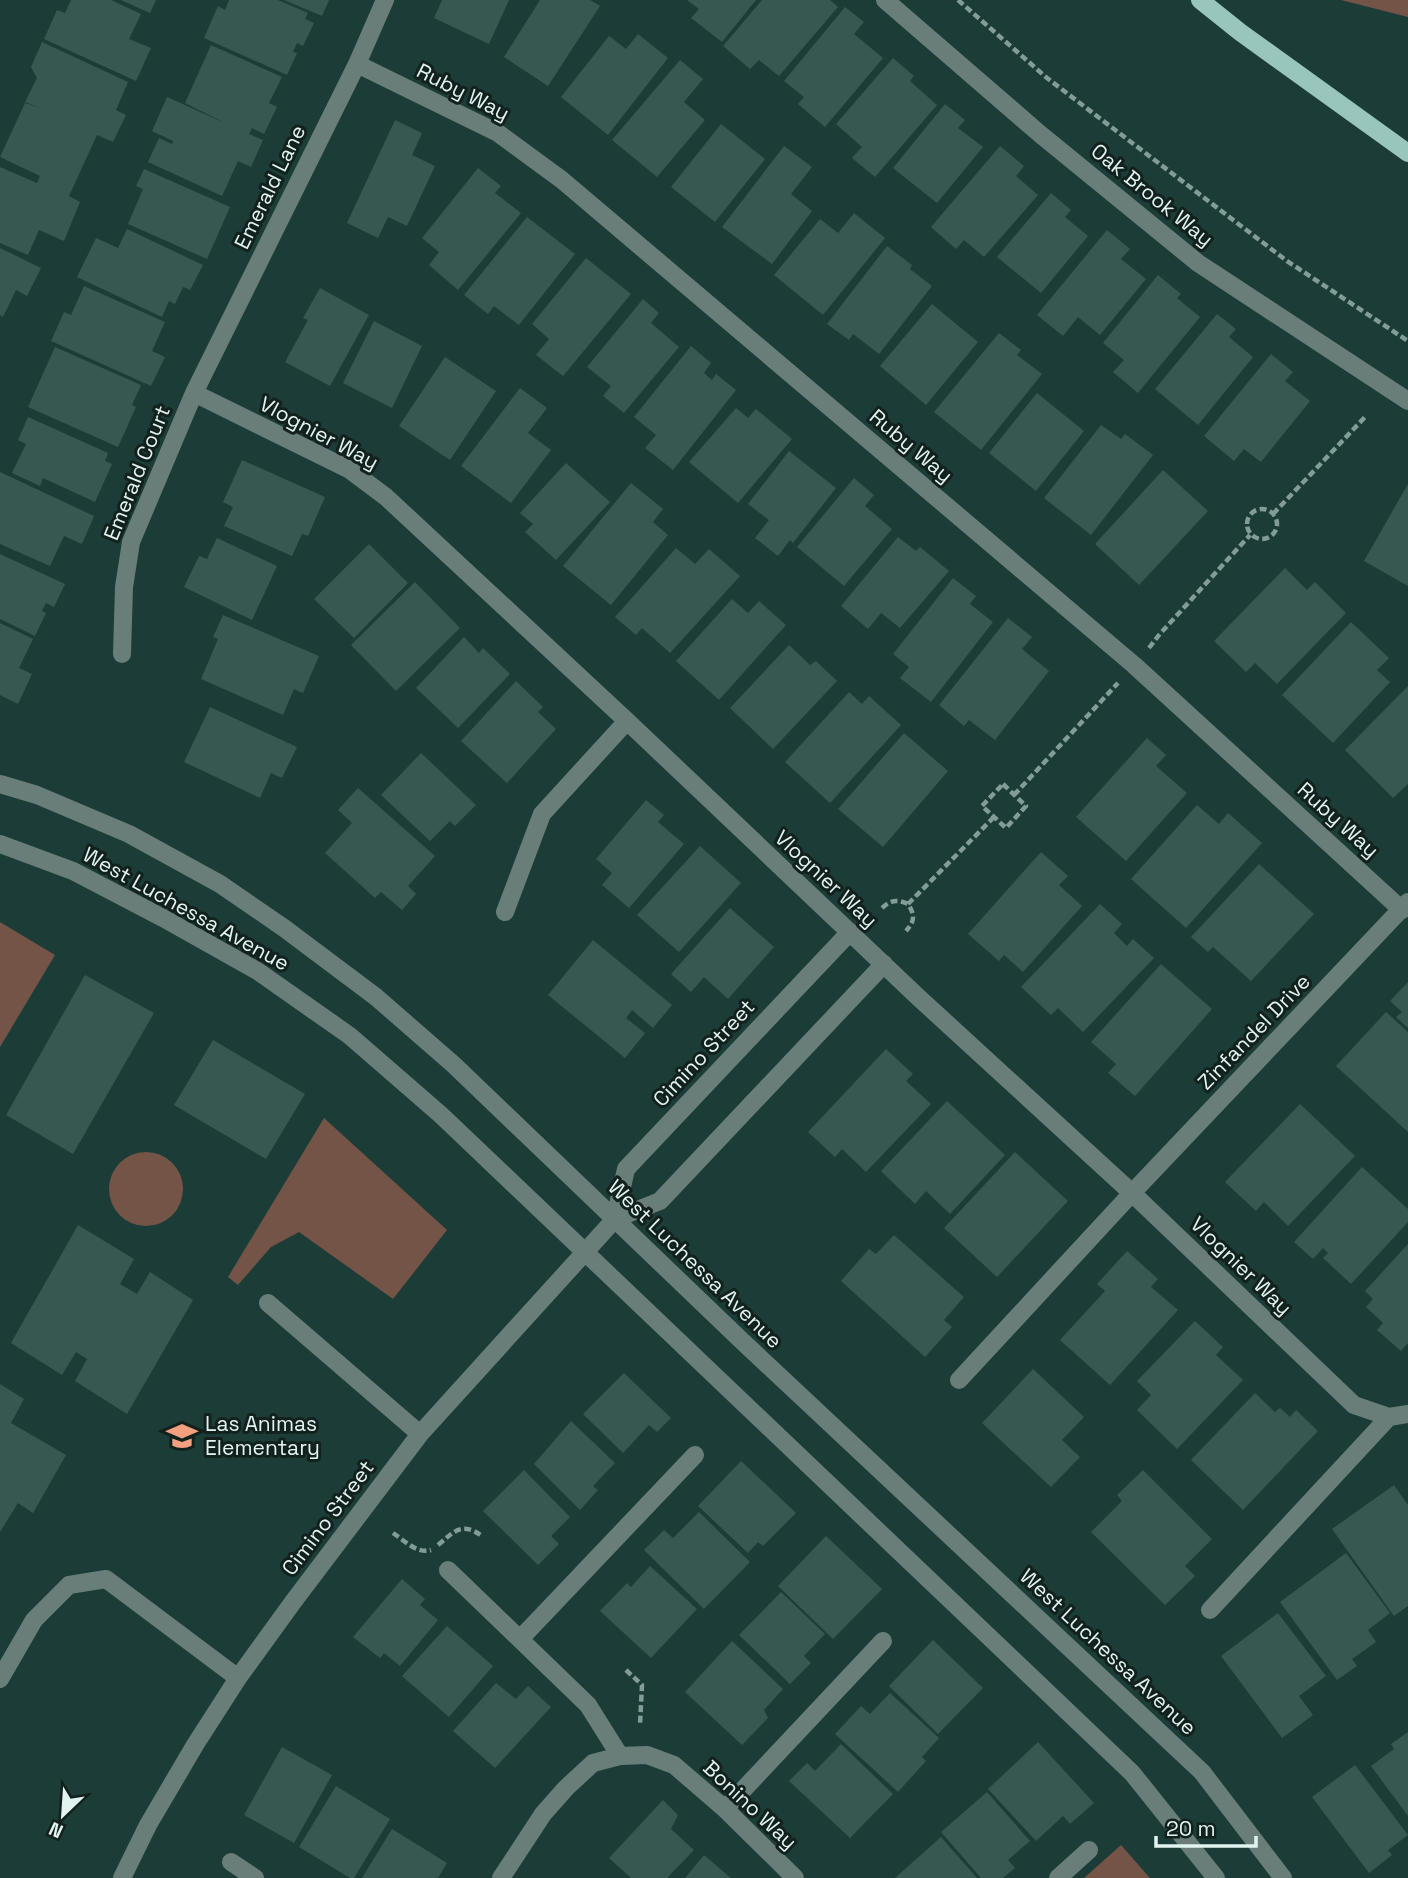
<svg xmlns="http://www.w3.org/2000/svg" width="1408" height="1878" viewBox="0 0 1408 1878" font-family="'Space Grotesk',sans-serif">
<style>
.green{fill:#745447}
.building{fill:#365851}
.lines{fill:none;stroke-linecap:round;stroke-linejoin:round}
.path{stroke:#839c97;stroke-width:4.5;stroke-dasharray:7 3.5;stroke-linecap:butt}
.minor{stroke:#697e79;stroke-width:18}
.major{stroke:#98c5bc;stroke-width:18}
.labels{text-anchor:middle;stroke-width:6;stroke-linejoin:round;paint-order:stroke}
.street-label{font-size:21px;fill:#e2f4f0;stroke:#13211e}
.poi-label{font-size:21px;fill:#e2f4f0;stroke:#13211e;text-anchor:start}
</style>
<rect width="100%" height="100%" fill="#1c3d37"/>
<!-- green -->
<path class="green" d="M1341 0H1408V17Z
M0 922 55 955 0 1047Z
M324 1118 447 1230 393 1299 299 1232 271 1247 238 1285 228 1277Z
M109 1189a37 37 0 1 1 74 0a37 37 0 1 1-74 0Z
M1121 1845 1150 1878H1084Z"/>
<!-- building -->
<path class="building" d="M71 0H111L141 14 129 39 151 48 136 81 44 39 57 10 65 13Z
M121 0H156L150 13Z
M229 0H278L308 13 305 19 314 23 303 46 297 43 293 52 297 53 287 75 204 38 218 6 225 10Z
M284 0H329L322 16Z
M442 0H509L489 44 434 18Z
M540 0H590L600 6 548 86 504 57Z
M687 0H756L722 42 691 18 699 9Z
M762 0H830L838 7 779 76 759 60 750 69 723 46Z
M845 7 864 22 854 34 883 58 825 127 798 104 804 97 784 81Z
M638 34 668 58 608 135 561 97 609 36 626 49Z
M42 42 128 82 116 110 126 115 113 142 97 135 69 196 80 202 64 241 39 230 28 255 0 243V167L37 183 40 176 0 157 25 103 40 108 25 102 37 78 31 67Z
M211 45 282 77 269 103 277 107 264 134 252 128 249 134 263 140 251 167 238 161 222 196 148 162 159 138 172 144 173 141 152 131 167 97 227 124 185 103Z
M893 58 914 76 910 81 937 105 875 177 852 158 862 147 836 124Z
M680 60 703 79 684 102 705 120 657 177 612 140Z
M945 104 965 120 958 128 983 147 937 203 893 168Z
M395 120 422 133 412 155 435 166 407 226 388 217 378 238 347 223Z
M721 124 765 159 715 222 671 187Z
M784 146 812 167 791 194 812 211 772 264 722 227Z
M1000 146 1024 166 1016 176 1038 195 984 257 964 240 956 249 931 227Z
M478 168 501 186 495 193 521 213 458 290 429 265 439 252 422 238Z
M144 169 230 207 207 259 128 224 143 189 136 186Z
M1051 193 1071 210 1065 217 1088 236 1041 293 997 257Z
M854 213 885 238 823 315 774 275 820 219 838 233Z
M527 217 575 254 519 325 494 306 488 314 464 295Z
M127 229 203 265 190 290 183 287 175 304 169 301 162 317 77 277 96 238 118 248Z
M1107 230 1130 249 1121 259 1146 279 1100 335 1078 317 1063 336 1037 315Z
M887 246 912 265 910 269 932 286 879 354 853 334 849 340 827 324Z
M0 248 41 268 27 296 16 290 3 317 0 315Z
M586 258 631 294 563 376 536 355 549 339 532 324Z
M1158 275 1181 294 1177 298 1200 317 1138 393 1113 372 1124 360 1103 343Z
M84 286 165 322 152 351 165 357 151 386 51 341 64 312 71 315Z
M320 288 369 315 330 386 285 362 308 320 303 318Z
M643 299 659 313 651 323 679 347 624 413 603 396 611 386 587 367Z
M932 304 978 342 926 405 880 366Z
M1217 314 1236 329 1229 337 1253 357 1198 425 1155 389Z
M374 321 422 346 392 408 343 383Z
M999 333 1021 350 1017 355 1042 374 981 450 934 412Z
M691 346 711 363 704 373 712 380 716 374 736 390 673 470 645 448 656 435 634 417Z
M55 347 141 385 132 405 136 407 118 447 28 407Z
M1271 354 1293 372 1285 381 1310 401 1261 462 1244 449 1234 461 1204 436Z
M445 357 496 391 450 460 399 426Z
M520 388 547 408 528 433 551 450 511 503 461 466Z
M1037 393 1084 431 1036 491 989 453Z
M736 408 748 418 756 409 792 439 738 503 689 462Z
M28 417 108 453 105 461 112 464 95 502 43 478 40 486 12 473 26 444 18 440Z
M1101 425 1121 439 1125 434 1153 455 1091 535 1044 498Z
M789 451 836 488 793 543 790 540 778 556 755 538 769 520 748 504Z
M242 460 325 497 308 536 302 534 292 556 224 526 233 507 223 502Z
M566 463 610 502 556 560 525 532 533 524 520 513Z
M1163 470 1208 511 1139 585 1095 544Z
M0 472 94 516 82 544 64 536 50 566 0 544Z
M854 478 874 495 865 506 892 529 844 586 797 547Z
M631 483 663 509 653 522 668 535 611 605 563 566Z
M1408 484V586L1364 561Z
M898 537 916 551 920 547 949 571 900 628 881 613 868 629 841 606Z
M217 538 277 566 252 620 184 587 199 556 207 559Z
M369 544 408 583 354 638 314 599Z
M676 548 695 564 709 549 740 576 670 653 642 628 636 635 615 617Z
M0 554 65 584 54 607 46 603 42 611 46 613 35 636 0 619Z
M1285 568 1307 590 1315 582 1346 613 1277 684 1255 663 1246 672 1214 641Z
M953 578 976 596 970 604 993 622 931 702 900 678 909 667 893 654Z
M415 582 460 628 396 691 351 645Z
M732 599 748 613 759 601 786 625 719 700 676 661Z
M223 615 319 656 303 693 294 689 283 715 201 679 218 639 213 637Z
M1008 618 1032 637 1022 649 1049 671 995 740 969 720 964 726 939 705Z
M1351 622 1389 658 1377 670 1390 682 1333 743 1282 695Z
M0 623 33 639 19 668 32 674 18 704 0 695Z
M464 637 479 653 483 648 510 674 458 728 416 688Z
M789 645 810 665 816 661 837 681 773 749 730 708Z
M516 681 543 707 538 712 556 729 507 783 461 741Z
M1408 686V784L1393 798 1345 750Z
M849 692 862 704 869 696 901 725 830 803 785 762Z
M210 707 297 747 282 778 271 773 260 798 184 762Z
M904 733 948 771 883 847 838 809Z
M1147 738 1166 755 1156 766 1187 793 1126 861 1076 817Z
M421 753 476 805 455 826 450 821 430 841 381 795Z
M358 788 435 856 408 886 416 894 402 910 381 892 375 898 325 853 352 823 338 810Z
M646 800 664 815 658 822 684 844 629 908 602 885 612 873 596 859Z
M1197 805 1219 824 1228 813 1262 843 1186 928 1131 879Z
M700 846 741 883 679 952 637 915Z
M1041 852 1068 876 1059 885 1082 906 1023 972 1004 955 999 961 968 934Z
M1259 864 1314 914 1251 981 1213 947 1208 952 1191 937Z
M1100 904 1122 924 1114 933 1127 946 1133 939 1154 958 1083 1032 1058 1008 1051 1015 1021 987Z
M730 908 774 947 728 999 704 977 691 992 671 974Z
M593 940 672 1005 653 1028 632 1010 626 1018 645 1033 625 1058 548 995Z
M1161 964 1212 1009 1135 1096 1108 1073 1116 1064 1091 1042Z
M85 975 154 1013 73 1154 6 1115Z
M1408 982V1028L1396 1017 1402 1012 1390 1001Z
M1386 1012 1408 1032V1132L1336 1066Z
M213 1040 305 1094 266 1159 174 1105Z
M886 1049 913 1074 906 1081 931 1104 866 1172 842 1149 835 1157 808 1132Z
M947 1101 1005 1155 950 1214 926 1191 915 1204 881 1171Z
M1300 1104 1355 1156 1288 1226 1264 1202 1256 1211 1225 1182Z
M1015 1152 1068 1201 997 1277 944 1228Z
M1362 1167 1408 1209V1222L1351 1284 1323 1258 1328 1253 1323 1248 1313 1259 1294 1242Z
M78 1225 134 1259 120 1284 137 1294 150 1272 193 1300 127 1414 75 1381 87 1359 76 1352 62 1375 11 1343Z
M894 1235 964 1297 944 1320 952 1327 925 1357 841 1281 869 1249 876 1254Z
M1408 1244V1343L1401 1351 1377 1330 1383 1323 1366 1307 1373 1299 1365 1291Z
M1127 1251 1158 1279 1151 1287 1178 1310 1110 1385 1060 1340 1105 1291 1097 1284Z
M1195 1321 1223 1347 1216 1355 1243 1380 1177 1449 1137 1410 1151 1395 1137 1381Z
M1033 1369 1084 1417 1062 1440 1080 1457 1051 1487 982 1423Z
M624 1373 671 1418 657 1432 649 1425 623 1453 583 1414Z
M0 1384 24 1399 11 1423 66 1455 33 1513 18 1503 0 1532Z
M1255 1393 1275 1412 1280 1408 1290 1417 1296 1410 1318 1431 1243 1510 1191 1460Z
M571 1421 615 1463 593 1486 598 1490 580 1510 534 1464Z
M741 1461 796 1513 763 1546 758 1542 748 1553 698 1506Z
M524 1470 570 1517 551 1536 559 1544 538 1565 483 1511Z
M1143 1470 1212 1539 1185 1566 1195 1576 1165 1605 1091 1532 1122 1501 1117 1495Z
M1394 1485 1408 1505V1606L1394 1616 1332 1529Z
M699 1512 750 1562 704 1609 644 1550 664 1530 673 1538Z
M826 1536 882 1589 833 1639 778 1586Z
M1346 1553 1390 1613 1368 1630 1376 1642 1352 1659 1357 1666 1337 1680 1280 1602Z
M650 1566 697 1609 651 1658 600 1611 627 1583 631 1587Z
M402 1579 425 1599 420 1605 438 1620 400 1666 384 1653 380 1658 353 1637Z
M781 1592 825 1634 804 1656 811 1663 790 1684 739 1635Z
M1278 1613 1326 1676 1299 1696 1313 1715 1282 1738 1221 1656Z
M447 1626 493 1666 449 1717 402 1676Z
M933 1640 983 1688 938 1734 889 1686Z
M732 1641 783 1689 764 1710 768 1718 742 1745 685 1692Z
M496 1683 516 1699 528 1686 551 1707 495 1768 453 1731Z
M890 1693 939 1738 922 1757 926 1761 898 1792 835 1734 861 1706 870 1714Z
M1408 1732V1816L1371 1766 1394 1749 1391 1744Z
M1038 1742 1094 1803 1070 1824 1063 1816 1036 1841 988 1789Z
M841 1744 893 1794 850 1838 789 1781 807 1763 815 1771Z
M282 1747 332 1775 294 1843 244 1815Z
M1355 1765 1408 1835 1388 1850 1392 1855 1369 1873 1312 1797Z
M336 1786 390 1819 354 1878H350L299 1847Z
M987 1792 1030 1841 1008 1860 1015 1868 1003 1878H981L941 1832Z
M663 1800 678 1815 671 1829 694 1850 667 1878H631L609 1858Z
M392 1829 447 1863 438 1878H362Z
M941 1837 977 1878H895Z
M704 1855 731 1878H685Z"/>
<g class="lines">
<!-- path -->
<path class="path" d="M958 0 1047 78 1287 261 1408 341
M1247 524a15 15 0 1 1 30 0a15 15 0 1 1-30 0Z
M1273 514 1366 416
M1149 648 1159 635 1250 535
M1003 784 1026 806 1006 828 982 806Z
M1014 795 1118 683
M908 904 994 817
M882 908C891 900 897 899 908 904 915 915 915 921 906 931
M393 1533C405 1541 417 1554 431 1550
M438 1545C454 1532 461 1521 482 1536
M626 1670 642 1685 640 1725"/>
<!-- minor -->
<path class="minor" d="M885 0 1040 134 1198 263 1408 401
M357 64 498 133 562 180 1134 665 1402 910
M194 393 350 470 386 497 627 721 918 997 1132 1193 1354 1405 1389 1417 1408 1414
M122 654 124 587 131 542 194 393 357 64 385 0
M0 784 37 795 129 834 220 884 284 928 376 997 454 1065 742 1341 1202 1772 1283 1878
M0 844 73 871 163 918 259 972 350 1036 441 1115 1132 1773 1216 1878
M505 912 542 814 627 721
M615 1219 626 1169 850 932
M268 1303 420 1434
M959 1380 1132 1193 1408 902
M448 1570 588 1705 620 1756
M1210 1610 1389 1417
M520 1639 695 1455
M0 1679 34 1620 69 1585 106 1579 238 1678
M725 1809 883 1641
M231 1862 255 1878
M122 1878 148 1825 195 1745 238 1678 293 1602 420 1434 615 1219 660 1201 884 964
M501 1878 543 1814 566 1788 593 1763 620 1756 647 1755 674 1765 725 1809 795 1878
M1058 1878 1089 1850"/>
<!-- major -->
<path class="major" d="M1200 0 1240 32 1408 153"/>
</g>
<!-- icons -->
<defs>
<g id="school-bare" transform="scale(2.415)"><path d="M0-5L7-2L0 1L-7-2ZM-4 1L0 2.5L4 1V4Q0 6-4 4Z" fill="#f2a07f" stroke="#13211e" stroke-width="2.5" paint-order="stroke"/></g>
</defs>
<g fill-rule="evenodd">
<use href="#school-bare" x="182" y="1436"/>
</g>
<g class="labels">
<!-- street labels -->
<g class="street-label">
<text transform="translate(463 92) rotate(27)" y="7">Ruby Way</text>
<text transform="translate(270 187) rotate(-64)" y="7">Emerald Lane</text>
<text transform="translate(1152 195) rotate(39)" y="7">Oak Brook Way</text>
<text transform="translate(319 433) rotate(28)" y="7">Vlognier Way</text>
<text transform="translate(911 446) rotate(40)" y="7">Ruby Way</text>
<text transform="translate(137 473) rotate(-68)" y="7">Emerald Court</text>
<text transform="translate(1338 820) rotate(42)" y="7">Ruby Way</text>
<text transform="translate(826 879) rotate(43)" y="7">Vlognier Way</text>
<text transform="translate(186 909) rotate(29)" y="7">West Luchessa Avenue</text>
<text transform="translate(1254 1032) rotate(-46)" y="7">Zinfandel Drive</text>
<text transform="translate(704 1053) rotate(-47)" y="7">Cimino Street</text>
<text transform="translate(695 1264) rotate(44)" y="7">West Luchessa Avenue</text>
<text transform="translate(1241 1266) rotate(44)" y="7">Vlognier Way</text>
<text transform="translate(328 1518) rotate(-53)" y="7">Cimino Street</text>
<text transform="translate(1108 1652) rotate(43)" y="7">West Luchessa Avenue</text>
<text transform="translate(750 1805) rotate(43)" y="7">Bonino Way</text>
</g>
<!-- poi labels -->
<g class="poi-label">
<text x="205" y="1431">Las Animas<tspan x="205" dy="24">Elementary</tspan></text>
</g>
</g>
<!-- north arrow -->
<g transform="translate(63 1815) rotate(205)" stroke="#13211e" stroke-width="5" paint-order="stroke">
<path d="M0-5L12 26L0 18L-12 26Z" fill="#e2f4f0"/>
<text y="-10" font-size="19" font-weight="bold" text-anchor="middle" fill="#e2f4f0">N</text>
</g>
<!-- scale -->
<path d="M1156 1836v10h100v-10" fill="none" stroke="#e2f4f0" stroke-width="3.5"/>
<text x="1166" y="1836" font-size="21" fill="#e2f4f0" stroke="#13211e" stroke-width="5" paint-order="stroke">20 m</text>
</svg>
